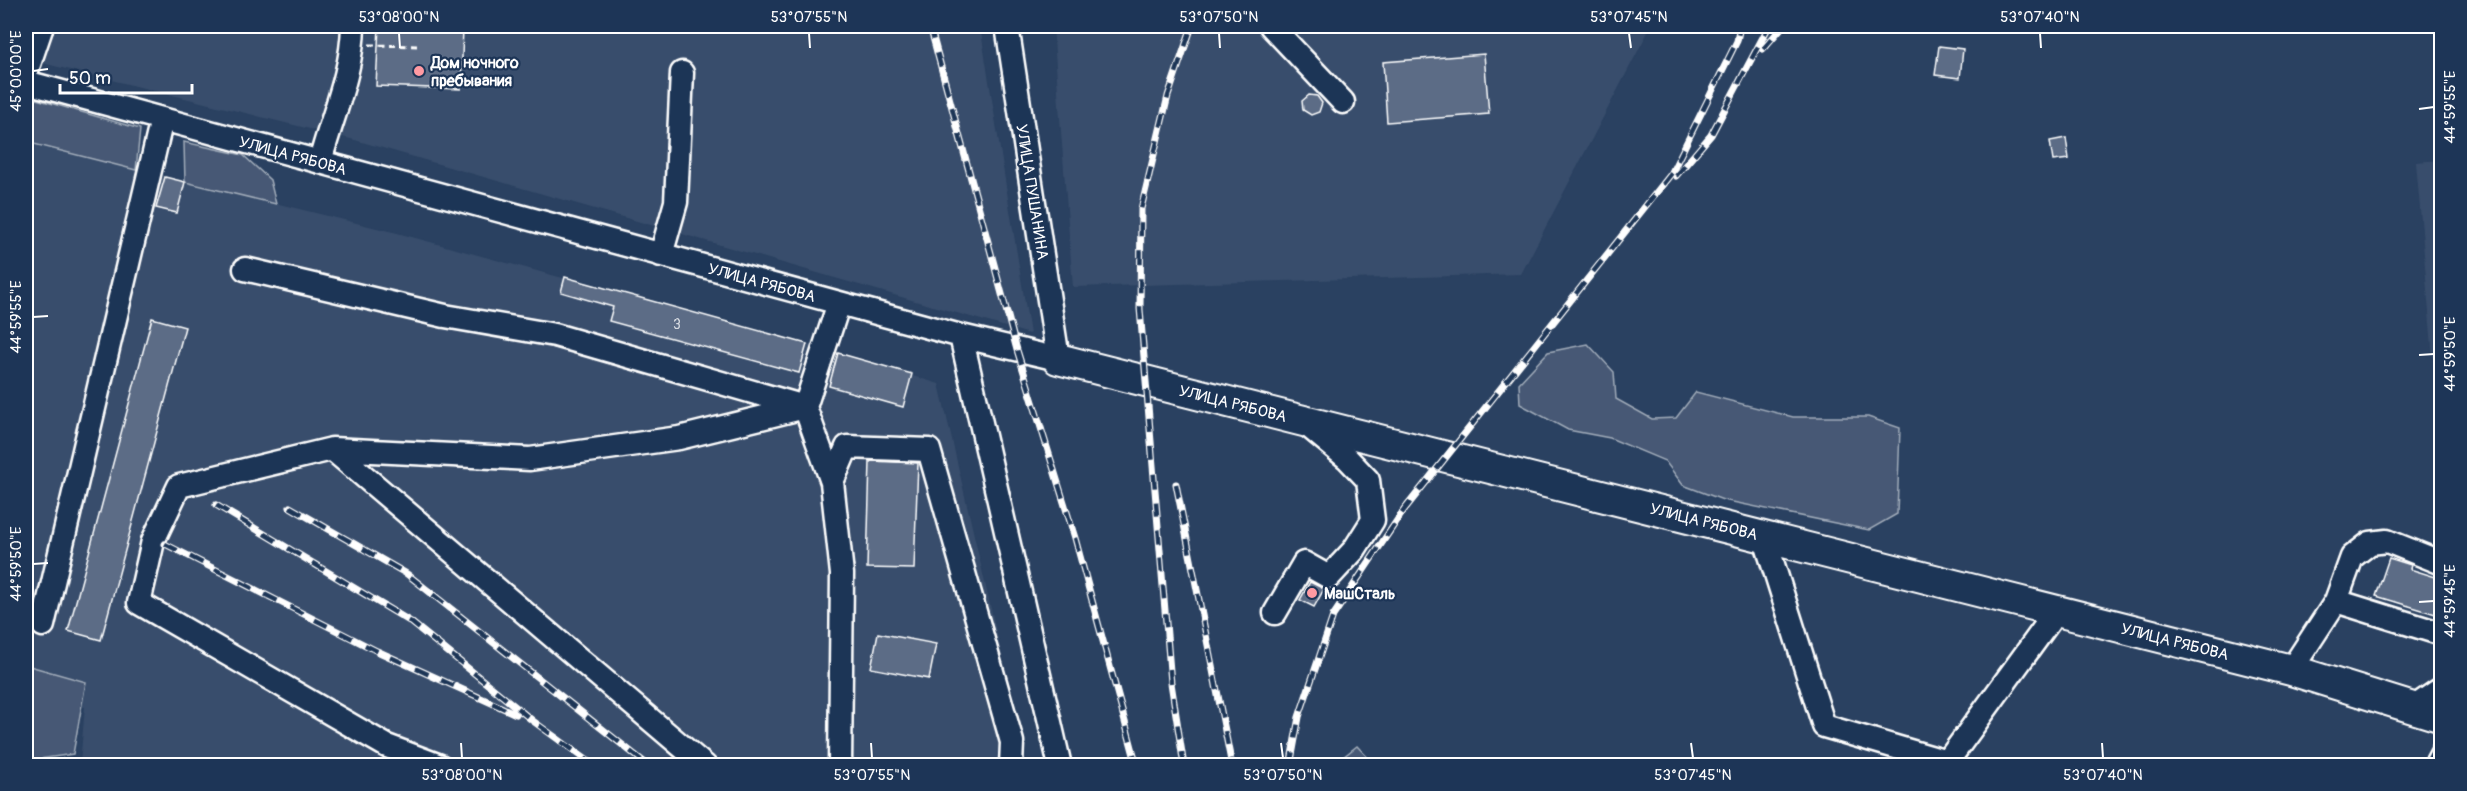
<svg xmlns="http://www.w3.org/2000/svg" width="2467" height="791" viewBox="0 0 2467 791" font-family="Pangolin,sans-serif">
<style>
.built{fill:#394e6c}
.green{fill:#465975;stroke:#a2acba;stroke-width:1.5}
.building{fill:#5b6c86;stroke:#fff;stroke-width:1.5}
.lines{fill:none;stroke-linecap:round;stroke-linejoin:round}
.minor-casing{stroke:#fff;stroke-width:27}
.major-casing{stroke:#fff;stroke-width:34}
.path{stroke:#fff;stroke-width:3;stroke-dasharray:6 4.5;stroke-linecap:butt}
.minor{stroke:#1d3557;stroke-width:22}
.major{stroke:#1d3557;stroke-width:30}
.rail-casing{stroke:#fff;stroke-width:7}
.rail{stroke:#1d3557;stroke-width:4.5;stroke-dasharray:14;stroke-linecap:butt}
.ticks{fill:none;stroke:#fff;stroke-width:2}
.poi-dot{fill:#ff9aa2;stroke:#1d3557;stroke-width:2}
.labels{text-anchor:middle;stroke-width:4.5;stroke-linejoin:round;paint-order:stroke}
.number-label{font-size:14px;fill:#d6dae1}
.poi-label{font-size:16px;font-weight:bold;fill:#fff;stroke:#1d3557;text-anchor:start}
.street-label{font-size:16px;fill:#fff;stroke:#1d3557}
.neatline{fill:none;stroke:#fff;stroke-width:2}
.ticks-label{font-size:15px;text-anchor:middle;fill:#fff}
</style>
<rect width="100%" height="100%" fill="#2a4161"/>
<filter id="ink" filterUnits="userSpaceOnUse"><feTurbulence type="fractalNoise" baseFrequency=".0167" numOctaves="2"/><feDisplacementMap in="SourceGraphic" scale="12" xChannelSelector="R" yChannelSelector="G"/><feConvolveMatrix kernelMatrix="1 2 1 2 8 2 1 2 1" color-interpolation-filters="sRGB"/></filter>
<g filter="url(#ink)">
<!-- built -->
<path class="built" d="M26 26H980L1030 334 355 140 26 59Z
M1053 26H1651L1521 274 1073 287Z
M26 142 397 233 823 349 939 384 1027 765H80L85 707 26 692Z
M2441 160H2442L2441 450 2416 162Z"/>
<!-- green -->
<path class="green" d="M26 96 140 129 136 170 26 142Z
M184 142 243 155 270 180 276 204 185 182Z
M1588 344 1614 372 1616 399 1652 419 1676 418 1696 392 1793 417H1868L1900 428 1897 514 1869 530 1723 500 1683 485 1665 461 1610 438 1568 430 1520 404 1519 383 1548 352Z
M26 665 86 682 73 754 26 761Z
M1357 746 1375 765H1333Z"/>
<!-- building -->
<path class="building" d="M379 26H463L461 89 376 86Z
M1939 46 1963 49 1960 78 1935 75Z
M1484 54 1489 114 1387 122 1383 62Z
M1309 95 1317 96 1322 103 1319 112 1311 115 1303 110 1302 101Z
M2066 138 2069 159 2053 161 2050 141Z
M165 177 185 182 177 213 156 208Z
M565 277 807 344 799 373 609 321 613 307 561 292Z
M152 318 185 327 101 640 68 631Z
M838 353 912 374 903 407 829 386Z
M870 461 918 463 914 569 867 568Z
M2389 558 2411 565 2410 569 2442 579V616L2376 596Z
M1310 582 1324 589 1314 607 1300 600Z
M878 633 936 644 929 679 871 668Z"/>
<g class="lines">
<!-- minor casing -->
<g class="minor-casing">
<path id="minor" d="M1271 26 1343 102
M26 73 42 26
M26 82 961 336 1058 359 1007 26
M320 162C332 116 352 74 353 26
M661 255 676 202 682 73
M245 269 445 316 555 335 805 407 839 303
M961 336 1060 766
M332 449 530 459 679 438 805 407 832 482 842 574 840 766
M832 482 847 447 929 450 1012 742 1011 766
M1764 536 1824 726 1947 762 2056 612
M2336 601 2442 634
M1275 613 1304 563 1329 577 1354 550 1373 520 1368 480 1347 458 1307 425
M43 625 162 119
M2291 670 2336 601 2352 557 2370 543 2387 541 2442 563
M2413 708 2442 688
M440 766 387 746 139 603 153 541 179 486 332 449 705 766
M2435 766 2442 753"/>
</g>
<!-- major casing -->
<g class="major-casing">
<path id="major" d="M1058 359 2291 670 2442 717"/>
</g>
<!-- path -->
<path class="path" d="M369 45 421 46"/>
<!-- minor -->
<use href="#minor" class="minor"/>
<!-- major -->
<use href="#major" class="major"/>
<!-- rail casing -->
<g class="rail-casing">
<path id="rail" d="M930 26 1017 350 1075 538 1137 766
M1763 49 1783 26
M1676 176 1711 135 1769 26
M1176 484 1232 766
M216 505 411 622 533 721 595 766
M290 507 407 574 649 766
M165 544 377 651 516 714
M1184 766 1171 683 1140 309 1141 209 1168 96 1192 26
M1290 766 1299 717 1333 616 1404 510 1671 174 1737 41 1740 26"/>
</g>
<!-- rail -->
<use href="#rail" class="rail"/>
</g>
</g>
<!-- ticks -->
<path class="ticks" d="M399 33 400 48M809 33 810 48M1219 33 1220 48M1629 33 1631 48M2040 33 2041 48M33 71 48 69M2419 109 2434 107M33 317 48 316M2419 355 2434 354M33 564 48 563M2419 602 2434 601M461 743 462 758M871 743 872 758M1281 743 1283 758M1691 743 1693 758M2102 743 2103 758"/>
<!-- markers -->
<g class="poi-dot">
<circle cx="419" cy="71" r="6"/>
<circle cx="1312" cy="593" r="6"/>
</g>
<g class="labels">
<!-- number labels -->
<g class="number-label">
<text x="677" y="329">3</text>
</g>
<!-- poi labels -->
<g class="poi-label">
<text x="431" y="68">Дом ночного<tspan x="431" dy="18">пребывания</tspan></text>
<text x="1324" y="599">МашСталь</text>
</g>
<!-- street labels -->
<g class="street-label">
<text transform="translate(293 155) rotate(15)" y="6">УЛИЦА РЯБОВА</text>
<text transform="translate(1033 192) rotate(81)" y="6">УЛИЦА ПУШАНИНА</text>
<text transform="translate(762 282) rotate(15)" y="6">УЛИЦА РЯБОВА</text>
<text transform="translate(1233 403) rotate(14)" y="6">УЛИЦА РЯБОВА</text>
<text transform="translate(1704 521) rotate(14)" y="6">УЛИЦА РЯБОВА</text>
<text transform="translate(2175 641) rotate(14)" y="6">УЛИЦА РЯБОВА</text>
</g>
</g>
<!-- margin -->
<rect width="2467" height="791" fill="none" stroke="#1d3557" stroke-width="66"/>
<!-- scale -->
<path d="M60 84v9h132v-9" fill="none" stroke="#ffffff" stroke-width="3"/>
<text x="69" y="84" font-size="18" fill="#ffffff" stroke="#1d3557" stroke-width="4.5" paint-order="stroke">50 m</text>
<rect x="33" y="33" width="2401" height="725" class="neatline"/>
<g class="ticks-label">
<text x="399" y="22">53°08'00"N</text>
<text x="809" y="22">53°07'55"N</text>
<text x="1219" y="22">53°07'50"N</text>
<text x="1629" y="22">53°07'45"N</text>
<text x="2040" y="22">53°07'40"N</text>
<text transform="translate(16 71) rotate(-90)" y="5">45°00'00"E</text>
<text transform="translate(2450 107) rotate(-90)" y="5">44°59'55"E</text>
<text transform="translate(16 317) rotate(-90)" y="5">44°59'55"E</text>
<text transform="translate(2450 354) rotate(-90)" y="5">44°59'50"E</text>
<text transform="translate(16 564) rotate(-90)" y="5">44°59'50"E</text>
<text transform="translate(2450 601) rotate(-90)" y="5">44°59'45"E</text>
<text x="462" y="780">53°08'00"N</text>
<text x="872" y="780">53°07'55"N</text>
<text x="1283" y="780">53°07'50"N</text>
<text x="1693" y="780">53°07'45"N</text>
<text x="2103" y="780">53°07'40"N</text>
</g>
</svg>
